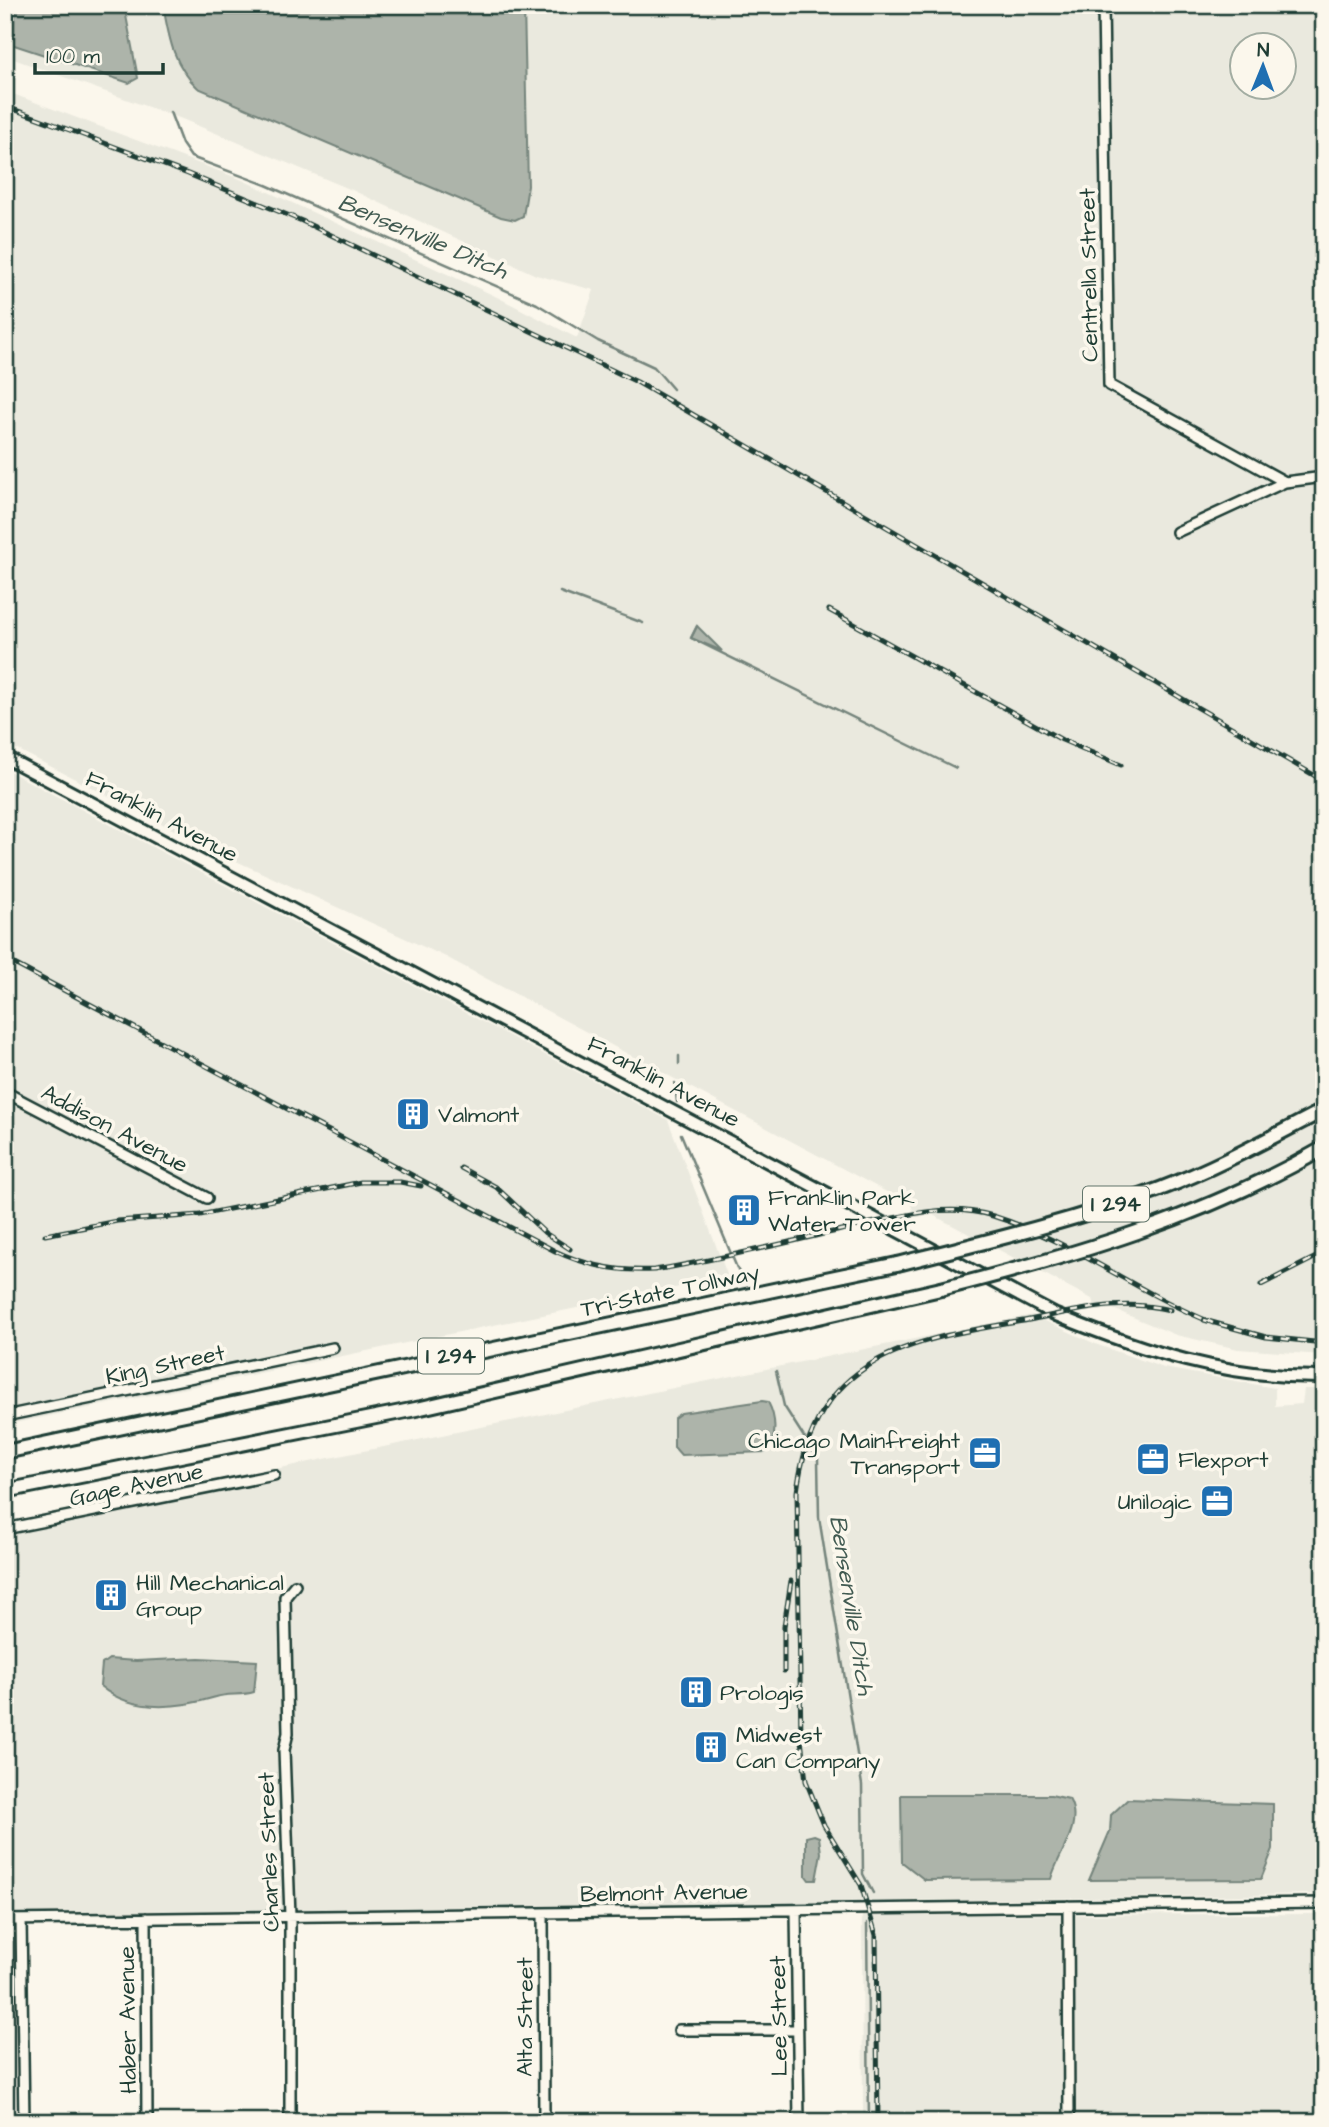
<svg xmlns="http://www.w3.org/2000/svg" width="1329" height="2127" viewBox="0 0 1329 2127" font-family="'Architects Daughter',sans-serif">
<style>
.built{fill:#eae9de;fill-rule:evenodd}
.water{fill:#adb4aa;stroke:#74847b;stroke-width:2}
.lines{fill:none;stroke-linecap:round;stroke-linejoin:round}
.stream{stroke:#74847b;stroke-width:2.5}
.minor-casing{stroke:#1f3d34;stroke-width:14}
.major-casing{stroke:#1f3d34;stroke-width:16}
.highway-casing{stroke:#1f3d34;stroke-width:18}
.minor{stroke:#fbf7ec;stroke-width:9}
.major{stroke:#fbf7ec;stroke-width:10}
.highway{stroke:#fbf7ec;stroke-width:12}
.rail-casing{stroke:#1f3d34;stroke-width:5}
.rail{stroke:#fbf7ec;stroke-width:2.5;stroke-dasharray:8;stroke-linecap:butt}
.highway-bridge-casing{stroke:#1f3d34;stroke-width:18;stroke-linecap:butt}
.highway-bridge{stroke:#fbf7ec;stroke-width:12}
.labels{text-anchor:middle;stroke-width:7;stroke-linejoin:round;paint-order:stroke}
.shield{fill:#fbf7ec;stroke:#61756b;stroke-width:2}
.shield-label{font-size:21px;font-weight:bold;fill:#1f3d34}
.street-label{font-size:23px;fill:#1f3d34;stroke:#fbf7ec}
.poi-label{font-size:23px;fill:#1f3d34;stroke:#fbf7ec;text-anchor:start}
.water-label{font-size:24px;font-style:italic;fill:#425b52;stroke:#fbf7ec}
</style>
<rect width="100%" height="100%" fill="#fbf7ec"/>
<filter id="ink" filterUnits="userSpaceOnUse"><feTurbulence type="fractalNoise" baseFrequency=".0143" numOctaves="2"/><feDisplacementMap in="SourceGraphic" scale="14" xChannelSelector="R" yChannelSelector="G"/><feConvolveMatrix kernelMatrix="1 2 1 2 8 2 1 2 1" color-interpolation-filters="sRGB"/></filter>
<g filter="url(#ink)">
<!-- built -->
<path class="built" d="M5 5H1324V1355L1238 1349 1176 1335 1113 1309 1096 1311 1092 1299 933 1215 916 1217 911 1205 446 957 223 855 5 743V91L240 179 493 295 577 338 594 290 536 275 352 190 182 119 5 56ZM1242 46H1284V88H1242Z
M5 769 668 1120 728 1277 5 1425Z
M1032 1315 1098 1345 1164 1368 1275 1388V1406L1302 1404 1304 1389H1324V1894L5 1916V1524Z
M1324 1914V2122H863L862 1915Z"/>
<!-- water -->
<path class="water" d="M5 5H124L138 78 129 83 5 42Z
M163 5H524L528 186 523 216 515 220 501 217 198 88C173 65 169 38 163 5Z
M697 626 722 651 691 638Z
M762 1401 768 1402C776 1417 778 1439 766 1452L681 1455 674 1447V1418L681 1413Z
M199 1658 257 1661 254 1692C241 1696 228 1693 216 1697 179 1708 133 1714 100 1686L102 1664 109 1659 136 1661Z
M1324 1742V1887L1320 1877 1318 1757Z
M901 1795H1051L1069 1799C1084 1825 1058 1853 1051 1879L925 1880 902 1862Z
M1128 1799 1273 1804V1849L1261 1879 1089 1880 1110 1831 1111 1815Z
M814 1835 819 1837 821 1853 816 1880H809L806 1876V1837Z"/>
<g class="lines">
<!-- stream -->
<path class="stream" d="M170 112 182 144 191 157 266 185 537 304 598 341 654 367 673 389
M560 592 643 623
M697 626 691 638 956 768
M679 1064V1056
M675 1083 677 1102
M681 1134 742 1280
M776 1371 784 1406 818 1459 819 1517 862 1785 863 1874 873 1893
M867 1923 869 2122"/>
<!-- minor casing -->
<g class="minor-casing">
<path id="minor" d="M1103 5 1109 385 1285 482
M1177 532 1285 482 1324 477
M5 1092 207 1198
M5 1416 333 1348
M5 1529 274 1475
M1068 1906 1069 2122
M796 1910 799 2122
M543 1913 544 2122
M146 1918 147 2122
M5 1920 1324 1903
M21 1920 24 2122
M679 2030H797
M290 2122V1916L284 1750 288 1733 285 1597 295 1585"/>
</g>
<!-- major casing -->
<g class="major-casing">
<path id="major" d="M5 757 1056 1315C1146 1352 1225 1378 1324 1377"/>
</g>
<!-- highway casing -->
<g class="highway-casing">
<path id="highway" d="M5 1452 897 1264
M5 1491 421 1408 941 1289"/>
</g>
<!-- minor -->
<use href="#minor" class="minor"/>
<!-- major -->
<use href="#major" class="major"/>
<!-- highway -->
<use href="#highway" class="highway"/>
<!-- rail casing -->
<g class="rail-casing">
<path id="rail" d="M5 106 188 174 302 221 637 382 1324 781
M829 610 1062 740 1121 765
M5 959 555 1251C587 1266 619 1272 654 1270 717 1260 779 1244 841 1230 890 1219 943 1201 993 1216 1071 1240 1137 1293 1213 1323
M461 1168 496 1187 545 1233 570 1249
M45 1235 117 1221 200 1215 361 1182H400L421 1186
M1261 1285 1324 1253
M1204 1320 1266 1337 1324 1343
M784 1671V1626L791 1581
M878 2122 876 1935 861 1885 824 1825 806 1781 801 1740 797 1492C814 1353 912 1340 1029 1320 1076 1311 1122 1298 1170 1310"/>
</g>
<!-- rail -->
<use href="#rail" class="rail"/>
<!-- highway-bridge casing -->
<g class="highway-bridge-casing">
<path id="highway-bridge" d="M897 1264C985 1242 1074 1221 1160 1189 1216 1168 1270 1138 1324 1110
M941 1289C1073 1256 1205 1217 1324 1148"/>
</g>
<!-- highway-bridge -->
<use href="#highway-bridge" class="highway-bridge"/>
</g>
</g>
<!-- icons -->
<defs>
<g id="building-square" transform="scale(1.75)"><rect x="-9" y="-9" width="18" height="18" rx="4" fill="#1f6fb2" stroke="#fbf7ec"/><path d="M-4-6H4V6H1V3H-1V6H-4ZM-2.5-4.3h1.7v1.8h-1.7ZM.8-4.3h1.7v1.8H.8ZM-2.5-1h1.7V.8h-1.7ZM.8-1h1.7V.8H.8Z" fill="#fff"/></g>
<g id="office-square" transform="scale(1.75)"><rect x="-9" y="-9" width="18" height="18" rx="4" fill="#1f6fb2" stroke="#fbf7ec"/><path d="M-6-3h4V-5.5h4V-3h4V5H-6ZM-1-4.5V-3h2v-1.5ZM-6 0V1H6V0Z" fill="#fff"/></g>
</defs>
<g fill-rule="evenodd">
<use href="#building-square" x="413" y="1114"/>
<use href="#building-square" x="744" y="1210"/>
<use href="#office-square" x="985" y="1453"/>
<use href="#office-square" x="1153" y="1459"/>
<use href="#office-square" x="1217" y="1501"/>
<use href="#building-square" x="111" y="1595"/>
<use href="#building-square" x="696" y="1692"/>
<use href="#building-square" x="711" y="1747"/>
</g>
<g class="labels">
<!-- shield labels -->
<g class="shield">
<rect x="1083" y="1186.5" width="66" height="35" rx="5"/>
<rect x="418" y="1338.5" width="66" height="35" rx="5"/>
</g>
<g class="shield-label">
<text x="1116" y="1211">I 294</text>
<text x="451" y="1363">I 294</text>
</g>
<!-- street labels -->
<g class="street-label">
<text transform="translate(1088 275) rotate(-91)" y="8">Centrella Street</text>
<text transform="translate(162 816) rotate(28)" y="8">Franklin Avenue</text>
<text transform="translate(664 1081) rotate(28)" y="8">Franklin Avenue</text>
<text transform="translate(115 1128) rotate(28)" y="8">Addison Avenue</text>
<text transform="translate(670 1290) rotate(-12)" y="8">Tri-State Tollway</text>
<text transform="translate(165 1364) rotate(-12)" y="8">King Street</text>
<text transform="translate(136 1484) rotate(-12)" y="8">Gage Avenue</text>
<text transform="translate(268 1852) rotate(-92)" y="8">Charles Street</text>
<text transform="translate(664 1892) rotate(-1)" y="8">Belmont Avenue</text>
<text transform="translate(778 2016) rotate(-91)" y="8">Lee Street</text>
<text transform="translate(524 2017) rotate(-90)" y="8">Alta Street</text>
<text transform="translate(127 2020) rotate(-91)" y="8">Haber Avenue</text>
</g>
<!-- poi labels -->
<g class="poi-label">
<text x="438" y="1122">Valmont</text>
<text x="768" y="1205">Franklin Park<tspan x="768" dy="26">Water Tower</tspan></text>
<text x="960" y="1448" text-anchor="end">Chicago Mainfreight<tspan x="960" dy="26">Transport</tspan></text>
<text x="1178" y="1467">Flexport</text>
<text x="1192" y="1509" text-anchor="end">Unilogic</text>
<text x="136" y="1590">Hill Mechanical<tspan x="136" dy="26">Group</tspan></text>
<text x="720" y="1700">Prologis</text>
<text x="736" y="1742">Midwest<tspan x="736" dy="26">Can Company</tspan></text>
</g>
<!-- water labels -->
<g class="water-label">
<text transform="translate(423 236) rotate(23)" y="8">Bensenville Ditch</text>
<text transform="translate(852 1605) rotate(81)" y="8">Bensenville Ditch</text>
</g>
</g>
<!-- margin -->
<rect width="1329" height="2127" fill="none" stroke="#fbf7ec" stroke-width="28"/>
<rect x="14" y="14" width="1301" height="2099" fill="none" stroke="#1f3d34" stroke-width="2.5" filter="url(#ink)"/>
<!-- north arrow -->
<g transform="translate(1263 66) rotate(1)"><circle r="33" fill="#fbf7ec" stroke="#a3ada2" stroke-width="2"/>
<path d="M0-5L12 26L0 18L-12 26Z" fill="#1f6fb2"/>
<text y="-10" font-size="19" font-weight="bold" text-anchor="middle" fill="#1f3d34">N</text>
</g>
<!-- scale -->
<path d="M35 63v10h128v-10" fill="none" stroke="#1f3d34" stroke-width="3.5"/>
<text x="46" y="63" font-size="21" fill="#1f3d34" stroke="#fbf7ec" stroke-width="5" paint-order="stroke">100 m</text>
</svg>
